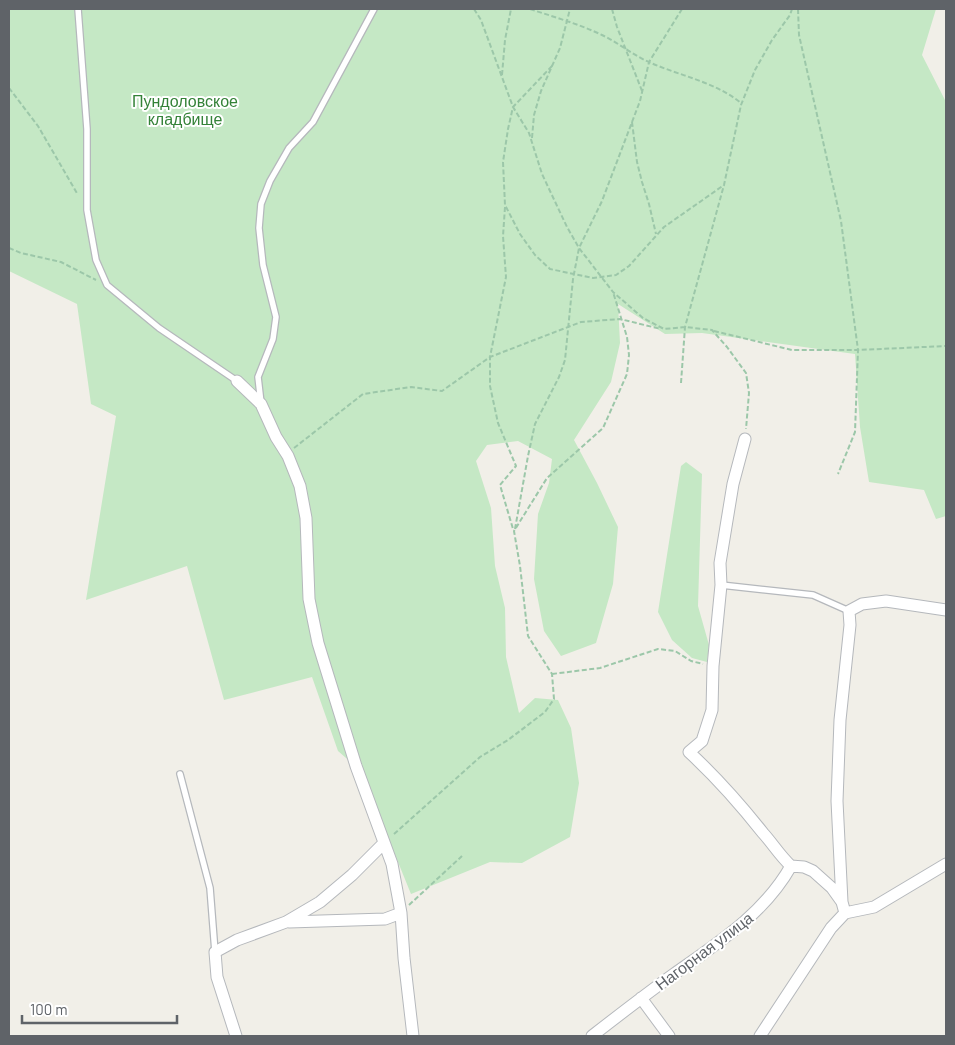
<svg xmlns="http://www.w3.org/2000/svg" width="955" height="1045" viewBox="0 0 955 1045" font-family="Barlow,sans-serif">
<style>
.green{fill:#c5e8c5}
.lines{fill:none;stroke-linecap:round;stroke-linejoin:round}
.service-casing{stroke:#b5b8bc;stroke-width:8}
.minor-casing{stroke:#b5b8bc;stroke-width:13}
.path{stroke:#9cc7a9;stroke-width:2;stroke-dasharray:5 2.5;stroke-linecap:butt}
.service{stroke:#fff;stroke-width:5.5}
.minor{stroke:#fff;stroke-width:11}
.labels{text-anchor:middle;stroke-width:4;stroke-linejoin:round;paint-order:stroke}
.park-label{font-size:16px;fill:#348238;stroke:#fff}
.street-label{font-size:16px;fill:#5f6368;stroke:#fff}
</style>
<rect width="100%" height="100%" fill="#f1efe8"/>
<!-- green -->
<path class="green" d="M9 9H936L922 55 946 102V516L936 519 924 490 869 482 860 427 855 354 702 333 665 334 618 304 620 343 611 382 574 440 597 483 618 527 613 584 596 643 561 656 544 631 534 579 538 514 549 483 552 459 518 441 487 445 476 461 491 508 495 566 505 608 506 657 519 713 535 698 558 700 571 728 579 783 570 837 522 863 490 862 411 894 361 771 338 751 312 677 224 700 187 566 86 600 116 416 91 404 77 304 9 271Z
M686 462 702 474 698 606 709 645 707 662 692 658 672 640 658 612 681 466Z"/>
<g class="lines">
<!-- service casing -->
<g class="service-casing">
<path id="service" d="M78 9 87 129V210L96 260 107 285 159 328 237 381
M261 403 258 377 273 339 276 317 263 265 259 228 261 204 270 181 289 148 313 122 374 9
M721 585 813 595 849 611
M180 774 210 888 215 952"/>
</g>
<!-- minor casing -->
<g class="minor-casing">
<path id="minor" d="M237 381 261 404 276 437 288 456 300 486 306 518 309 599 318 643 356 766 392 864 401 913 404 958 413 1036
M745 439 733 484 720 563 721 585 713 666 712 710 702 741 689 752C716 777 740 804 763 833 773 844 780 856 791 866
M842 902 837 801 840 720 850 625 849 611 862 604 886 601 946 610
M289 922 385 919 401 913
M641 998 669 1036
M236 1036 217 977 215 952 237 940 286 922 320 902 352 875 384 843
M592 1036C619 1015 646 994 674 974 718 943 764 914 791 866L804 867 813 871 832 888 842 902 845 913
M760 1036 831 928 845 913 874 907 946 864"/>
</g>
<!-- path -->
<path class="path" d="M474 9 481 20 513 107 529 133 542 174 567 227 579 248 613 292 643 318 664 329 685 327 712 330 727 347 746 373 749 393 746 429
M530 9C554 17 579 24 602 35 619 43 634 56 651 63 681 76 715 82 741 103
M612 9 617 27 642 91
M798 9 799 35 841 221 858 350 855 432 838 474
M552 66 513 107 508 129 503 162 505 205 520 234 535 255 550 269 593 278 616 275 629 266 664 227 724 185
M502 75 505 40 511 9
M9 88 38 126 78 195
M632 122 637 162 642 182 649 204 656 234
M532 138 534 115 541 91 560 48 570 9
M505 207 503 236 506 277 490 357V386L498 423 516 466 500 485 513 529
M9 248 21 253 61 262 96 280
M714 331 792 350H858L946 346
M681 383 685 327 724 185 741 105 755 70 772 40 790 15 792 9
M294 448 363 394 411 387 442 391 490 357 581 322 620 319 661 329
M515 529 528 456 535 424 559 377 565 360 573 279 579 248 602 201 640 101 649 62 682 9
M552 674 600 668 658 649 675 651 691 661 703 664
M394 834 480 757 508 740 545 712 554 699 552 674 528 636 520 566 514 531 547 478 603 428 627 374 629 355 627 337 613 292
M409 905 462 856"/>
<!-- service -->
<use href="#service" class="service"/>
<!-- minor -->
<use href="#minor" class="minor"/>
</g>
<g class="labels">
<!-- park labels -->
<g class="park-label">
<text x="185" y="107">Пундоловское<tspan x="185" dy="18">кладбище</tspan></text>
</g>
<!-- street labels -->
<g class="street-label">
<text transform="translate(704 951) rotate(-37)" y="6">Нагорная улица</text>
</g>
</g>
<!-- border -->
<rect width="955" height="1045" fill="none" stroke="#5f6368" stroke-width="20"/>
<!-- scale -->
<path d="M22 1015v8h155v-8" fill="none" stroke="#5f6368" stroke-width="2.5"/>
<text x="30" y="1015" font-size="15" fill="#5f6368" stroke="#ffffff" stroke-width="4" paint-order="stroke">100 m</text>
</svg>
